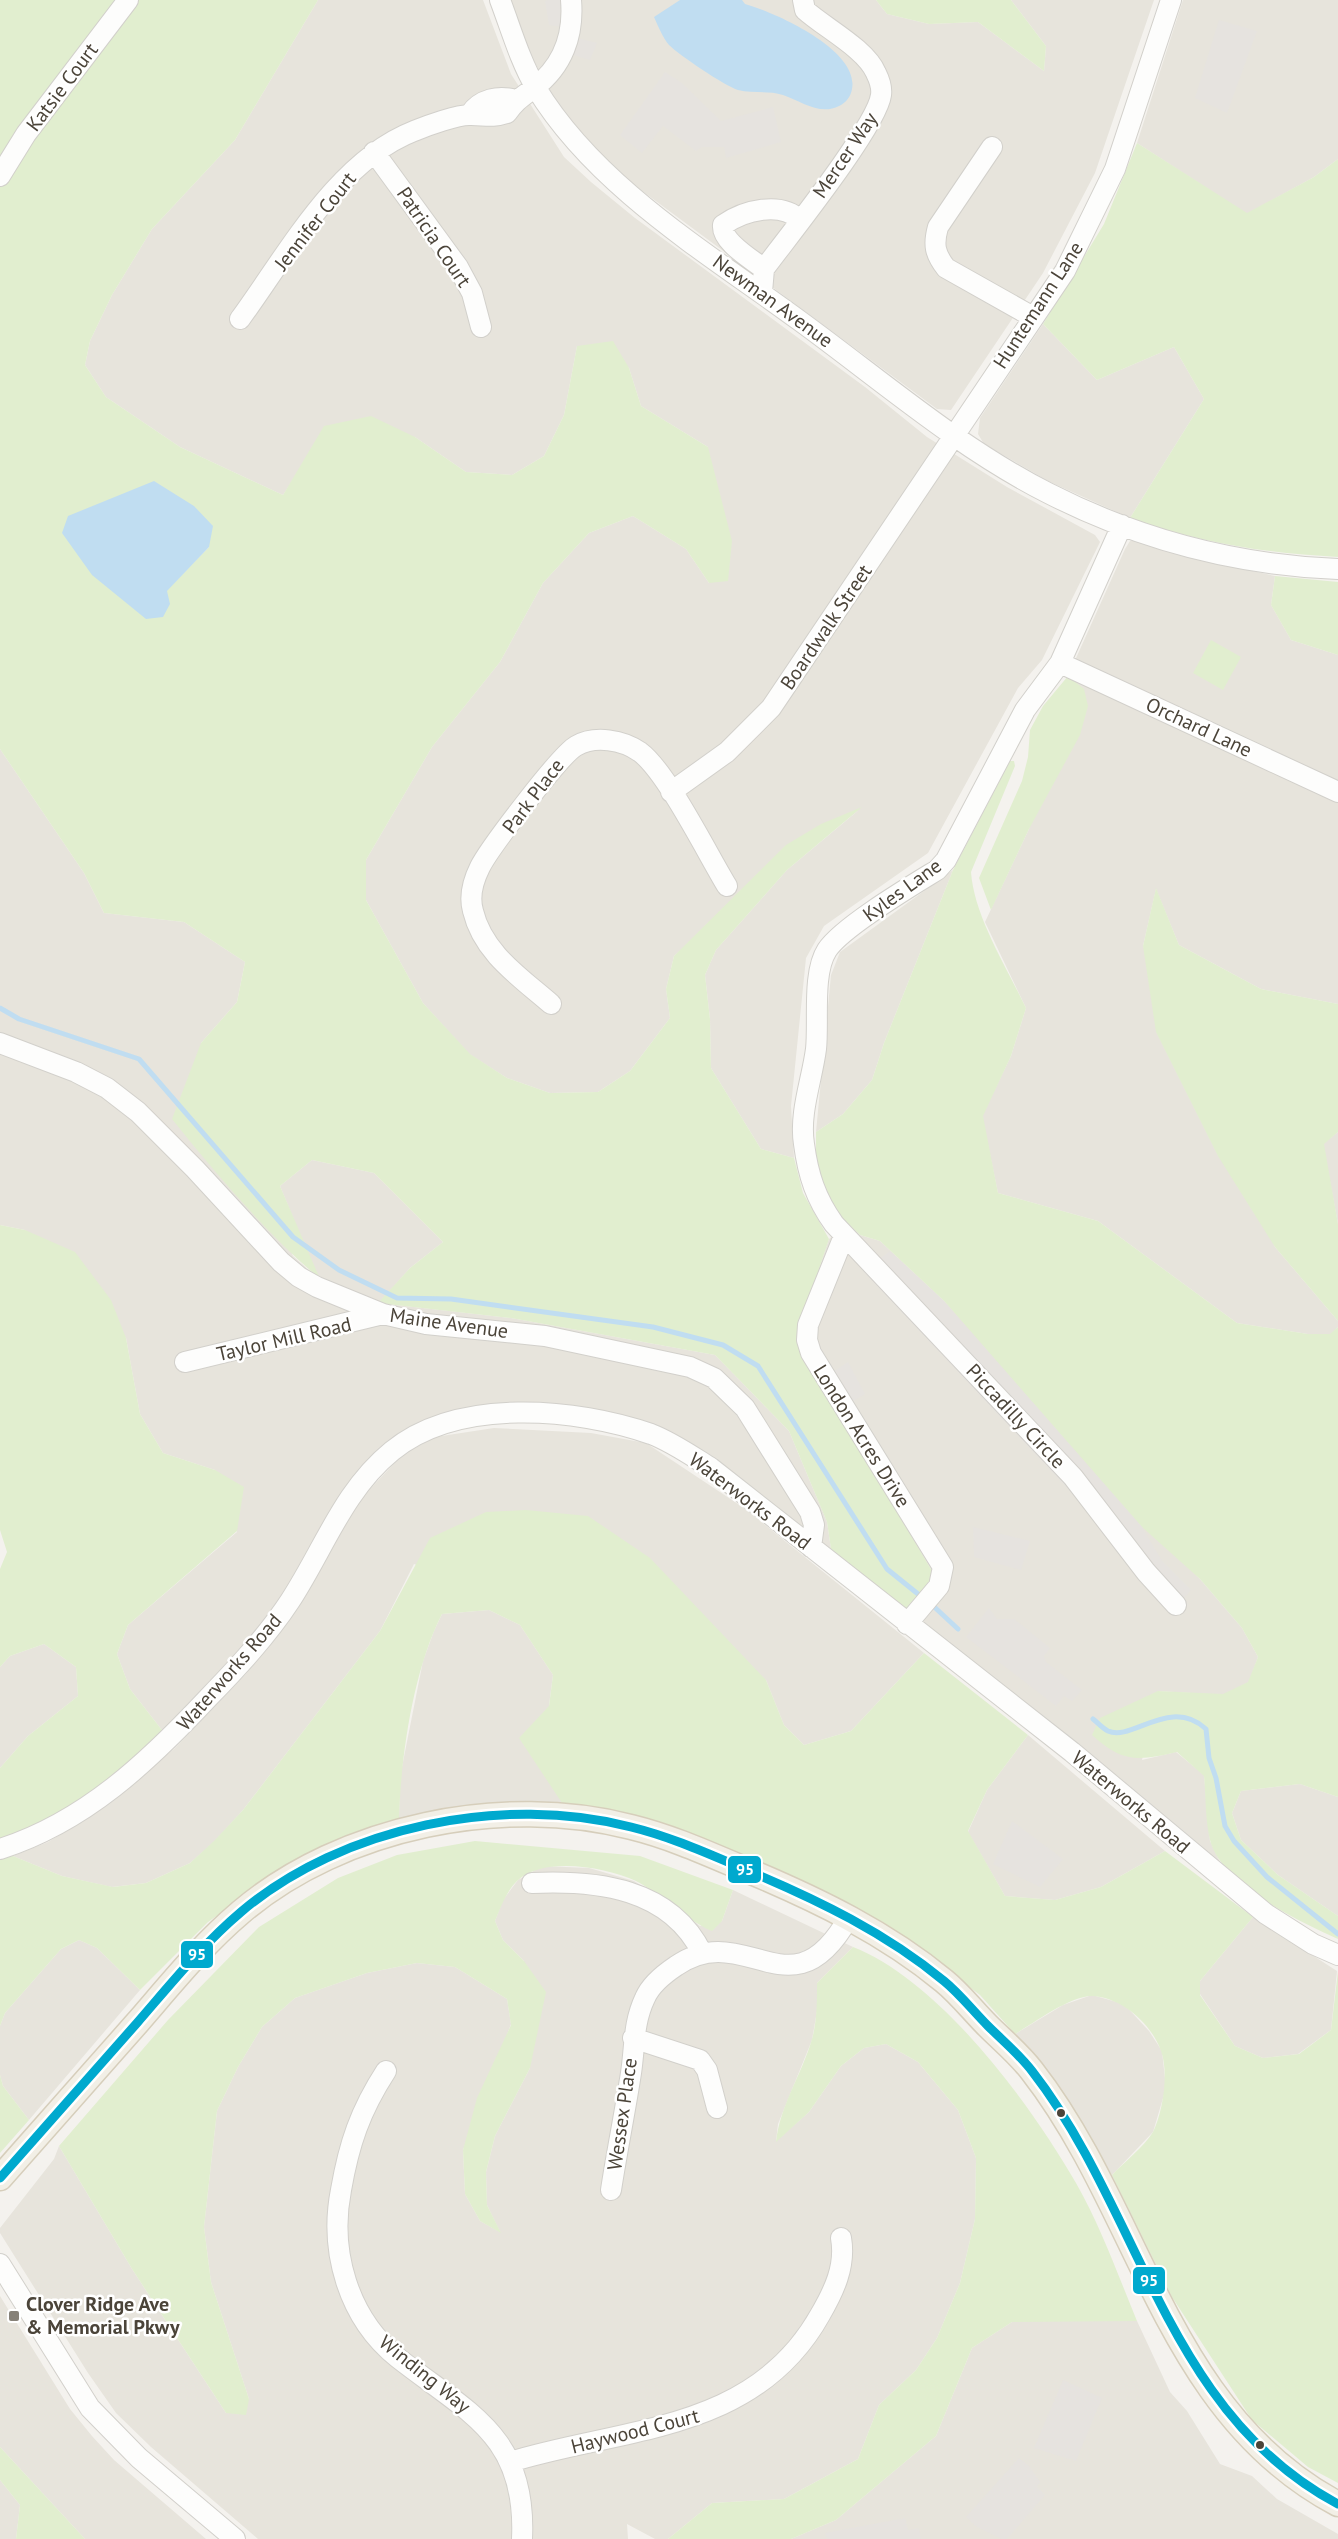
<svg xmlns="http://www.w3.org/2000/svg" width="1338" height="2539" viewBox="0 0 1338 2539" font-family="'PT Sans',sans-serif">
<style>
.residential{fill:#e7e4dc}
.green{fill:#e1eecf;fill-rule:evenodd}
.parking{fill:#e6e3df}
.water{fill:#c0ddf1}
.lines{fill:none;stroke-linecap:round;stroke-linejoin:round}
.stream{stroke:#c0ddf1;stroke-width:5}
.minor-casing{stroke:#d2d0cb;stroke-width:22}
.major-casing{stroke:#d6cebb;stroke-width:27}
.minor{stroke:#fdfdfc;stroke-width:20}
.major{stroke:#f2efe6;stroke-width:24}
.bus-1-casing{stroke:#fff;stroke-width:14}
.bus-1{stroke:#00a9ce;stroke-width:9}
.bus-dot{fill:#4b4439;stroke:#fff;stroke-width:2}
.poi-dot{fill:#868178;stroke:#fff;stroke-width:2}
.labels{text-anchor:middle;stroke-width:5;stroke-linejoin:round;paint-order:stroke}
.street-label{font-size:20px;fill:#4b4439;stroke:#fff}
.poi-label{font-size:20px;font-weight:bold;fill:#4b4439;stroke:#fff;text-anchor:start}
.line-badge{stroke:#fff;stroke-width:2}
.badge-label{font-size:16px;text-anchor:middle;font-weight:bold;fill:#fff}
</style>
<rect width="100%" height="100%" fill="#f4f2ee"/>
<!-- residential -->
<path class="residential" d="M318 0H483L511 74 564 157 591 182 635 218 865 387 927 437 1007 487 1095 535 1100 542 1042 660 1018 688 928 853 824 926 806 958 791 1106 794 1158 761 1149 711 1068 710 1019 705 975 716 950 787 870 860 809 703 930 674 956 666 989 670 1018 630 1071 598 1092 550 1093 507 1078 469 1054 423 1003 366 900V860L432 747 500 662 543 583 589 533 633 516 686 549 709 583 708 447 641 406 629 368 577 346 564 415 544 456 512 475 466 472 415 437 298 472 283 495 180 447 106 397 85 365 90 341 112 295 152 229 235 140Z
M510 0H876L887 14 929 24 978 22 1044 71 1046 46 1011 0H1154L1095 173 1043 273 951 410 937 409 626 179 590 144 559 107 525 45Z
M1183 0H1338V159L1314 177 1247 214 1137 143Z
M1043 324 1097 380 1174 347 1204 399 1130 518 1050 482 984 444 978 434 980 418Z
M1139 540 1185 556 1275 576 1271 605 1291 640 1338 655V1004L1261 989 1179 945 1156 889 1143 946 1275 1247 1338 1321V1327L1331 1334H1308L1237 1323 1098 1221 998 1193 982 1116 1011 1056 1026 1008 985 922 1029 829 1068 676 1125 549 1130 541Z
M0 749 84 873 104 913 184 922 245 962 237 1002 201 1043 293 1256 318 1278 280 1186 312 1160 374 1173 443 1242 410 1268 379 1303 511 1318 715 1355 789 1431 827 1522 831 1549 730 1475 560 1407 412 1431 294 1578 243 1650 165 1734 130 1689 117 1654 128 1625 237 1532 215 1470 163 1453 140 1414 126 1338 25 1230 0 1225Z
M953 870 884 1043 872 1080 843 1114 816 1132 831 975 840 952Z
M1338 1132V1224L1323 1144Z
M848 1223 860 1235 880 1241 944 1301 1200 1579 1242 1628 1258 1657 1249 1682 1223 1695 1158 1691 1142 1760 1176 1752 1204 1775 1210 1841 1222 1866 952 1652 909 1609 932 1571 795 1338 829 1239Z
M494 1428 591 1433 646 1443 744 1508 924 1653 851 1731 804 1745 784 1725 766 1680 414 1564 380 1631 243 1810 214 1842 190 1863 146 1883 112 1887 62 1876 13 1856 48 1842 88 1818 174 1749 246 1674 288 1620 355 1505 402 1455 435 1437Z
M489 1610 520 1625 553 1675 549 1705 564 1806 498 1803 443 1809 399 1819 400 1777 423 1661 434 1631 442 1614Z
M44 1644 76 1667 78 1696 28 1736 0 1768V1667L10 1656Z
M1028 1735 1165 1851 1101 1887 1055 1900 1005 1896 968 1832 987 1790Z
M1300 1784 1338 1797V1916L1278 1875 1241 1840 1232 1813 1241 1791Z
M542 1866 589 1868 634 1881 674 1905 700 1926 722 1921 733 1890 853 1947 817 1983V2011L812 2040 778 2124 776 2141 809 2112 841 2066 864 2048 886 2044 918 2062 958 2110 976 2158 975 2219 960 2283 937 2338 916 2370 879 2405 858 2459 784 2499 712 2503 668 2539H655L627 2524 628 2539H258L151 2447 116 2413 88 2373 0 2233V2228L54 2159 59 2146 132 2269 226 2413 249 2399 211 2282 204 2227 217 2111 238 2067 262 2027 295 1998 367 1973 417 1963 455 1967 507 1999 511 2024 463 2150 465 2194 480 2221 500 2232 487 2205 486 2172 495 2136 530 2068 524 1961 503 1940 495 1921 503 1900 518 1880Z
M1253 1917 1337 1971 1331 2030 1298 2054 1263 2058 1235 2046 1200 1994V1981Z
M79 1940 97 1948 140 1990 29 2120 3 2086 0 2075V2026L5 2013 61 1949Z
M1092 1995 1124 2004 1149 2031 1162 2051 1166 2088 1153 2132 1112 2175 1073 2112 1015 2034 1063 2005Z
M0 2296 70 2409 92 2436 114 2460 206 2539H85L0 2447Z
M1047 2320 1137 2321 1170 2392 1187 2411 1220 2464 1252 2476 1277 2499 1338 2534V2539H791L836 2520 936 2436 972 2348 1012 2322Z
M0 2480 20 2505 16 2539H0Z"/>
<!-- green -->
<path class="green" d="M0 0H318L235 140 152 229 112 295 90 341 85 365 106 397 180 447 283 495 324 426 371 416 415 437 466 472 512 475 544 456 564 415 577 346 613 341 629 368 641 406 708 447 732 541 728 581 709 583 686 549 633 516 589 533 543 583 500 662 432 747 366 860V900L423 1003 470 1054 507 1078 550 1093 598 1092 630 1071 670 1018 666 989 674 956 786 845 821 824 862 807 787 870 716 950 705 975 710 1019 711 1068 761 1149 794 1158 803 1193 829 1239 796 1338 932 1571V1581L909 1609 892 1603 831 1549 827 1522 789 1431 715 1355 511 1318 378 1303 410 1268 443 1242 374 1173 312 1160 280 1186 320 1279C265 1232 217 1175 172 1119L201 1043 237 1002 245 962 184 922 104 913 84 873 0 749ZM62 533 209 547 166 591Z
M876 0H1011L1046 46 1044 71 978 22 929 24 887 14Z
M1137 143 1247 213 1314 177 1338 159V557C1263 553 1201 543 1130 518L1204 399 1174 347 1097 380 1043 324 1104 224Z
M1275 576 1338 582V655L1291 640 1271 605Z
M1211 640 1241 657 1223 690 1193 673Z
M1068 676 1084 689 1088 706 1080 735 1029 829 991 910 979 878 1022 781 1028 757 1030 730 1043 706Z
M1010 761H1014L1015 766 971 872C974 916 1007 968 1026 1008L1011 1056 983 1116 998 1193 1098 1221 1237 1323 1308 1334H1330L1338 1327V1797L1300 1784 1241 1791 1232 1813 1241 1840 1278 1875 1338 1916V1939C1299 1922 1221 1884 1210 1840 1205 1819 1206 1796 1204 1776L1177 1752C1138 1761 1123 1763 1092 1735L1100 1718 1158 1691 1223 1694 1248 1682 1258 1657 1242 1628 1200 1579 1142 1527 944 1301 880 1241 860 1235 840 1216 820 1184 816 1162V1132L843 1114 872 1080 884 1043 953 870Z
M1156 888 1179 945 1261 989 1338 1004V1132L1324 1144 1338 1224V1321L1275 1247 1218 1156 1156 1032 1143 946Z
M0 1225 25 1230 75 1252 111 1300 126 1338 140 1414 163 1453 215 1470 244 1487 237 1531 128 1625 117 1654 130 1689 165 1734C112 1777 65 1817 0 1842V1768L28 1736 78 1696 76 1667 44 1644 10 1656 0 1667V1569L7 1552 0 1530Z
M526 1510 588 1516 650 1558 766 1680 784 1725 804 1745 851 1731 924 1653 1028 1735 987 1790 968 1831 1005 1896 1055 1900 1101 1887 1165 1851 1253 1917 1200 1981V1995L1235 2046 1263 2058 1299 2054 1331 2030 1338 1971V2483L1308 2467 1252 2420 1172 2297 1112 2175C1124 2162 1144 2147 1153 2132 1163 2112 1169 2072 1161 2051 1151 2023 1122 1998 1093 1996 1071 1995 1034 2023 1015 2034L980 1995 883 1922 723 1848 564 1806 519 1738 549 1706 553 1675 520 1625 489 1610 442 1614C413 1671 401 1755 399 1819L318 1849 264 1882 208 1922 140 1990 97 1948 79 1940 61 1949 5 2013 0 2026V1858L13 1856 62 1876 113 1887 146 1883 190 1863 214 1841 243 1810 380 1631 430 1538 486 1512Z
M475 1841 640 1856 733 1890 722 1921 712 1931C687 1921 663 1895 636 1881 605 1867 543 1856 517 1881 506 1892 501 1907 495 1921L503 1940 524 1961 546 1992 530 2068 495 2136 486 2172 487 2205 501 2233 480 2221 465 2194 463 2150 477 2098 511 2025 507 1999 455 1967 417 1963 367 1973 295 1998 262 2027 238 2067 217 2111 204 2227 211 2282 249 2399 246 2415 226 2413 132 2269 59 2146 168 2020 259 1927 338 1878 397 1855Z
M853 1947C940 1981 1030 2103 1076 2183 1101 2227 1118 2275 1137 2321L1012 2322 972 2348 936 2436 836 2520 791 2539H668L712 2503 784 2499 858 2459 879 2405 916 2370 937 2338 960 2283 975 2219 976 2158 958 2110 918 2062 886 2044 864 2048 841 2066 809 2112 776 2142C780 2105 802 2074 812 2039 817 2021 817 2002 817 1983Z
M0 2075 3 2086 29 2120 0 2153Z
M0 2447 85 2539H16L20 2505 0 2480Z"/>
<!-- parking -->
<path class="parking" d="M548 0H581L562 27 549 25 545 1Z
M1219 20 1257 31 1227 113 1195 98Z
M562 34 597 43 590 60 556 50Z
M665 72 682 83 721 121 773 107 781 142 726 158 724 147H702L696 151 663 126 642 153 620 135Z
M890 1251 944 1301 1142 1527 1162 1561 1191 1590 1183 1599 1188 1604 1177 1615 1154 1595 1127 1564 1101 1524 863 1271Z
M848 1362 865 1394 837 1411 819 1381Z
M973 1527 1030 1541 1021 1570 974 1557Z
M989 1608 997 1619H1014L1050 1648 1044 1656 1046 1662 1082 1690 1072 1701 1064 1696 1056 1706 966 1637Z
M1012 1821 1063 1859 1040 1887 993 1864Z
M1063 2380 1102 2398 1076 2461 1034 2448Z
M1019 2458 1029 2466 1040 2482 1037 2487 1045 2495 1007 2539H1002L977 2527 966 2517Z
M905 2518 908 2530 919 2528 921 2539H827L825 2533Z"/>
<!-- water -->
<path class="water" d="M680 0H742L745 4C774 12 860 50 852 89 851 96 846 103 839 106 820 116 801 101 783 95 769 90 752 94 738 90 725 86 679 55 669 45 663 38 658 26 654 17Z
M154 481 194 506 213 526 209 547 167 591 170 604 163 617 146 619 92 575 62 533 68 516Z"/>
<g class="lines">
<!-- stream -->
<path class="stream" d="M0 1008 19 1019 139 1059 293 1237 339 1270 397 1298 451 1299 653 1327 723 1345 758 1366 887 1569 923 1598
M930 1603 958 1629
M1093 1719C1097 1722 1102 1728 1108 1731 1132 1742 1170 1696 1206 1729L1209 1758 1216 1778 1225 1826 1234 1841 1267 1877 1338 1934"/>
<!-- minor casing -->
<g class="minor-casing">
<path id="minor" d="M500 0C511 29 520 61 536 88 596 187 709 254 800 321 881 380 959 448 1048 493 1138 539 1237 565 1338 569
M470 114C480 99 499 95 515 100
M992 147 938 227C933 245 935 254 946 268L1033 317
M374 152 458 267 472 293 481 327
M0 176 26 134 128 0
M764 269C752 259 721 242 723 225 744 210 781 201 800 220
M762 292 764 269C787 238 877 126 881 95 882 88 879 79 876 73 866 49 825 28 805 10L803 0
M240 319C287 255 337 161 414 131 426 126 459 114 471 115 485 115 492 118 507 113 515 101 522 97 534 88 563 66 574 35 571 0
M1122 525 1060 663 1025 710 946 860 937 870C911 886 842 927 827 950 812 973 819 1022 816 1049 812 1080 799 1113 804 1144 808 1175 816 1199 834 1224L1073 1477 1146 1572 1176 1605
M1060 663 1338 792
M671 792 727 752 771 708 1065 271 1115 169 1171 0
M551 1004C520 977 483 953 473 911 469 897 473 881 480 867 489 849 560 755 576 746 595 735 623 740 640 752 667 772 708 855 727 886
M0 1043 76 1072 107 1088 138 1112 195 1169 281 1262 299 1277 317 1287 383 1314 426 1324 545 1336 690 1367 714 1378 745 1408 810 1512 814 1525 811 1547
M844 1236 808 1325 807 1340 811 1353 943 1567 939 1586 907 1624
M185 1362 383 1314
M0 1849C85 1822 148 1762 208 1698 237 1668 267 1636 290 1601 324 1549 343 1491 392 1451 458 1397 576 1408 651 1434 672 1442 692 1456 711 1468L1072 1752 1266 1914 1313 1944 1338 1955
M532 1883C597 1880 670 1888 702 1953
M633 2038 700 2060 707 2070 717 2108
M386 2071C360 2111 349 2144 341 2190 329 2251 348 2318 398 2358 468 2413 527 2435 522 2539
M611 2190C617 2151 625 2112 631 2073 635 2047 633 2023 645 1998 651 1984 664 1974 676 1966 746 1917 791 2020 849 1917
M0 2264 90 2408 139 2458 235 2539
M510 2462C623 2427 754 2433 820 2315 834 2291 846 2266 841 2238"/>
</g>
<!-- major casing -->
<g class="major-casing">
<path id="major" d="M0 2178C46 2126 91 2075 137 2023 170 1985 202 1945 241 1912 342 1826 504 1794 631 1827 672 1837 711 1855 749 1871 818 1900 886 1933 944 1981 960 1994 973 2011 988 2026 1002 2040 1019 2054 1032 2071 1142 2212 1166 2413 1338 2504"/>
</g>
<!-- minor -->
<use href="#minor" class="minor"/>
<!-- major -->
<use href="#major" class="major"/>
<!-- bus-1 casing -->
<g class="bus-1-casing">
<path id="bus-1" d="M0 2178C46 2126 91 2075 137 2023 170 1985 202 1945 241 1912 342 1826 504 1794 631 1827 672 1837 711 1855 749 1871 818 1900 886 1933 944 1981 960 1994 973 2011 988 2026 1002 2040 1019 2054 1032 2071 1142 2212 1166 2413 1338 2504"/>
</g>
<!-- bus-1 -->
<use href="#bus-1" class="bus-1"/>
</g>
<!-- markers -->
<g class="bus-dot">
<circle cx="1061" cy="2113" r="5"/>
<circle cx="1260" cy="2445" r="5"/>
</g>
<rect class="poi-dot" x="8" y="2310" width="12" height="12" rx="3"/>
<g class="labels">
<!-- street labels -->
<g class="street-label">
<text transform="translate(62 87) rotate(-53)" y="7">Katsie Court</text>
<text transform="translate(845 155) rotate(-56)" y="7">Mercer Way</text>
<text transform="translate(315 221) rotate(-52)" y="7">Jennifer Court</text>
<text transform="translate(434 237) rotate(56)" y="7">Patricia Court</text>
<text transform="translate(773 301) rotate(36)" y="7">Newman Avenue</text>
<text transform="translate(1038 305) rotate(-57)" y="7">Huntemann Lane</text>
<text transform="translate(826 627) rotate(-56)" y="7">Boardwalk Street</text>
<text transform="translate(1199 727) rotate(25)" y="7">Orchard Lane</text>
<text transform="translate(533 796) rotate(-53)" y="7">Park Place</text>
<text transform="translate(902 890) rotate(-36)" y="7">Kyles Lane</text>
<text transform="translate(449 1323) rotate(8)" y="7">Maine Avenue</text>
<text transform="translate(284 1339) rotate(-13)" y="7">Taylor Mill Road</text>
<text transform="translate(1016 1416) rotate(47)" y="7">Piccadilly Circle</text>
<text transform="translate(862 1436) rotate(58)" y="7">London Acres Drive</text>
<text transform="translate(750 1501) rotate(37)" y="7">Waterworks Road</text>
<text transform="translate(229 1672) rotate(-49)" y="7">Waterworks Road</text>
<text transform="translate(1131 1802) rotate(40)" y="7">Waterworks Road</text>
<text transform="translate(622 2114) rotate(-82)" y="7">Wessex Place</text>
<text transform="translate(425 2374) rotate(39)" y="7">Winding Way</text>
<text transform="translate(635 2431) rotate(-14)" y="7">Haywood Court</text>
</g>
<!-- poi labels -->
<g class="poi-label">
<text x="26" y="2311">Clover Ridge Ave<tspan x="26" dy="23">&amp; Memorial Pkwy</tspan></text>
</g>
</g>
<g class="line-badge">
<rect x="727" y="1855" width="35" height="29" rx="6" fill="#00a9ce"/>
<rect x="180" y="1940" width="34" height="29" rx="6" fill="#00a9ce"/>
<rect x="1132" y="2266" width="34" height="29" rx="6" fill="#00a9ce"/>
</g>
<g class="badge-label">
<text x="745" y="1875">95</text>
<text x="197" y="1960">95</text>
<text x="1149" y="2286">95</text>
</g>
</svg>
